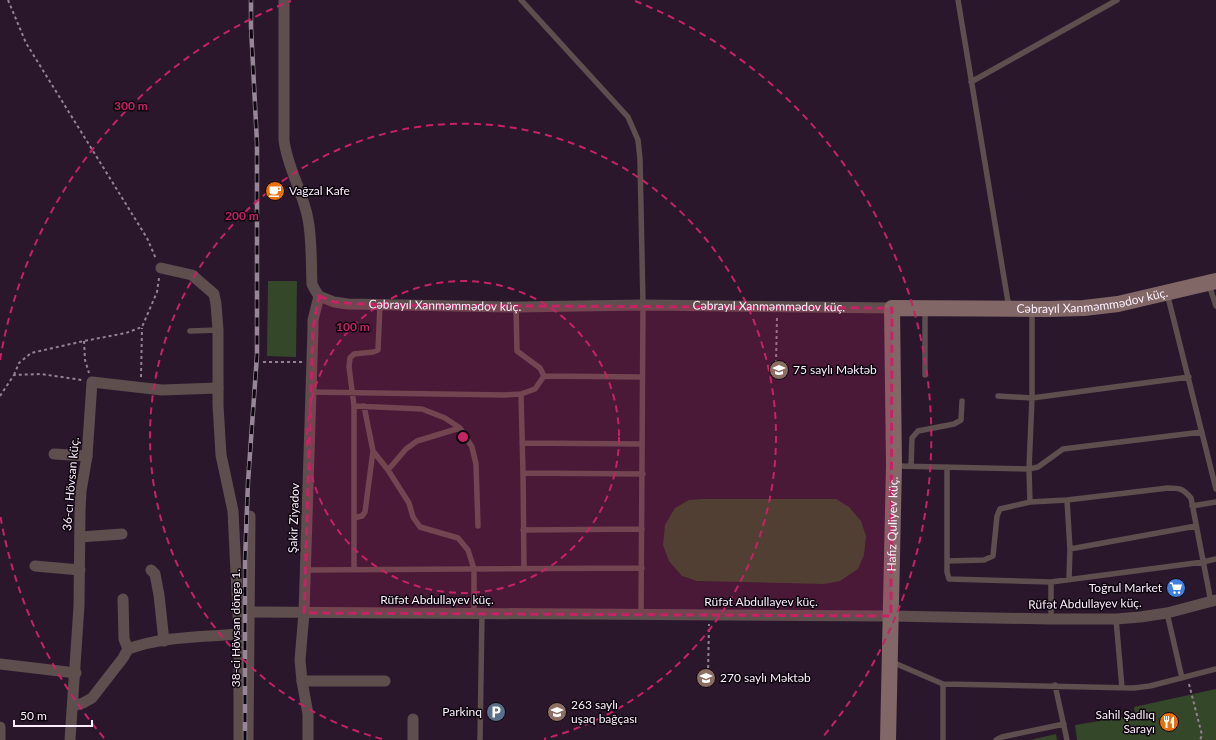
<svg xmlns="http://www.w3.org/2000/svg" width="1216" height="740" viewBox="0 0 1216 740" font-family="Lato,sans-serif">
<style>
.green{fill:#354729}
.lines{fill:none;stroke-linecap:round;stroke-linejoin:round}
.path{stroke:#938294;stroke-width:2;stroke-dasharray:3 3;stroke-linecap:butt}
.lane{stroke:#5e4e4d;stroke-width:5.5}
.street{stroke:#5e4e4d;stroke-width:11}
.secondary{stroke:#816867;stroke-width:16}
.rail-casing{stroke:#978698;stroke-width:4.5}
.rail{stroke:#0e060f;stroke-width:3;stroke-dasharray:9;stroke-linecap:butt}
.marked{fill:#c52363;fill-opacity:0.2;stroke:#c52363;stroke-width:3;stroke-dasharray:8 5;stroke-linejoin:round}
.ring{fill:none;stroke:#c52363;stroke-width:2;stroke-dasharray:7 5}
.labels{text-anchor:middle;stroke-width:3;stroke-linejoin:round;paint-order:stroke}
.poi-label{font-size:12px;fill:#fceefd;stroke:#0e060f;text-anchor:start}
.street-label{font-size:12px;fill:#fceefd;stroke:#0e060f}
.centre{fill:#c52363;stroke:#0e060f;stroke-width:2}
.ring-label{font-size:12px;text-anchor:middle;font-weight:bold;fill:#c52363;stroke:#0e060f;stroke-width:3;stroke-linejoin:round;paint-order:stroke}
</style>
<rect width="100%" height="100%" fill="#2b172c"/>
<!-- green -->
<path class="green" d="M268 281H297L296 357 267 356Z
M703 499H836L849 507 861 521 866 536 864 555 858 569 840 581 824 584 697 581 682 576 669 561 663 545 665 525 675 508 689 500Z
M1216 689V740H1077L1075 725 1135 715 1134 707Z
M1056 734 1057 740H1030Z"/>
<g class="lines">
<!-- path -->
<path class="path" d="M8 0 26 43 147 238 156 259
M84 341 85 360 89 373
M263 362H302
M776 363 777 316
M14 375 19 363 31 353 84 341 126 333 142 327 157 292 159 278
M141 377 142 328
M0 396 14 375 41 374 82 380
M708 674 709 624
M1189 684 1202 735 1200 740"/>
<!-- lane -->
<path class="lane" d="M521 0 628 117 638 140 640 159 643 305 641 614
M958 0 1009 308
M971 82 1117 0
M1209 285 1216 306
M1167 293 1216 489
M516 307 517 351 540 368 544 376
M1032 311V398L1029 469 1030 502 1067 500 1168 488C1181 488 1183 489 1191 498L1211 602
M190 331 218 330
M925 375V310
M310 392 504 395 521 394 535 389 544 376 642 377
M521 394 523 473 524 568
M998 396 1032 398 1189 377
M354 406 422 409 445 418 460 428 472 447 476 464 478 526
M364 406 373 451 388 470 409 503 413 517 420 527 458 538 468 550 474 569V613
M522 443 642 444
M896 466 1029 469 1038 467 1063 449 1202 432
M911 466 912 438 918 431 954 424 961 420 962 401
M947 467V572L949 579 1051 582 1203 562 1216 559
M388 470 406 449 417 441 460 428
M523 473 643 474
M1067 500 1070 549 1069 579
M1192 506 1216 502
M354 518 362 516 365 512 373 451
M523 530 642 529
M1070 549 1196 526
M947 561 984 560 993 556 997 516 1000 509 1030 502
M354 569V406L349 367 350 358 354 354 373 352 378 350 380 305
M305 570 642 568
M1051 582V619
M1167 613 1182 678
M1116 619 1122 688
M892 662 943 684 1134 688 1150 686 1216 669
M943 684V740
M1055 685 1067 740
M480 740 482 613
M996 740 1002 737 1064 724"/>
<!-- street -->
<g class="street">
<path id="s1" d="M284 0V140C287 167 303 192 308 219 312 240 311 262 312 284L315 290 319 296 334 302 348 304 516 307 643 305 892 308"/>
<path d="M161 268 192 275 214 294 216 304 218 330V405L221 455 233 511 239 634V740"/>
<path d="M54 454 87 456"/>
<path d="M80 537 122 534"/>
<path d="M35 566 80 570"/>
<path d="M151 570 155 574 159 595 164 641"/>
<path d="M123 599 124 639 128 649"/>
<path d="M249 612 891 616 1051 619H1116L1140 617 1167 613 1216 600"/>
<path d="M0 664 76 673"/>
<path d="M302 681H385"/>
<path d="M73 706 83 703 92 698 123 658 128 649C163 636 203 637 239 634"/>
<path d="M0 727V740"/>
<path d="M70 740 79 606 80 511 81 491 87 456 92 382 162 390 218 388"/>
<path d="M248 740 250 516"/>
<path d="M308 740V714L302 681 300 660 304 613 313 328V320L319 296"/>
<path d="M413 740V719"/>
</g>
<!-- secondary -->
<path class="secondary" id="s2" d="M888 740 894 465 892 308 1048 309 1084 308 1118 304 1216 281"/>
<!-- rail casing -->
<g class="rail-casing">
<path id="rail" d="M245 740V561L248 482 257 355V143L251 27V0"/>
</g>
<!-- rail -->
<use href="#rail" class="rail"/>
</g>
<!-- marked area -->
<path class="marked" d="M319 296 334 302 380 305 892 308 891 616 304 613 313 328Z"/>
<!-- distance rings -->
<g class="ring">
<circle cx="463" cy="437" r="156"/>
<path d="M382 739A313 313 0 1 1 544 739"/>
<path d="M104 738A469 469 0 0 1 0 514M0 360A469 469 0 0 1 291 1M635 1A469 469 0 0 1 822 738"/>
</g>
<!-- icons -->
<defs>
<g id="cafe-disc" transform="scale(1)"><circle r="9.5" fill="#e8710a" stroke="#0e060f"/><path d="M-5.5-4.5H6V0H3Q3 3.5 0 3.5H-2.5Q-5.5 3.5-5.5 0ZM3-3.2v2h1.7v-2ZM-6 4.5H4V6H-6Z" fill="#fff"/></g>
<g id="school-disc" transform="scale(1)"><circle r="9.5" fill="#8d6e63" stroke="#0e060f"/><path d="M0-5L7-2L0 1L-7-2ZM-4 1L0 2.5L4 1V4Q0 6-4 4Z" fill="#fff"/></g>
<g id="supermarket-disc" transform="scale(1)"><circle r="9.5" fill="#3f7fe0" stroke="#0e060f"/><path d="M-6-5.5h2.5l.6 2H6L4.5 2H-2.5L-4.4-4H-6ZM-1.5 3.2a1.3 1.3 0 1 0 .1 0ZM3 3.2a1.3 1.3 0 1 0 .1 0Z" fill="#fff"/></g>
<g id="parking-disc" transform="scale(1)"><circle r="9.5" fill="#5c6f8a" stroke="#0e060f"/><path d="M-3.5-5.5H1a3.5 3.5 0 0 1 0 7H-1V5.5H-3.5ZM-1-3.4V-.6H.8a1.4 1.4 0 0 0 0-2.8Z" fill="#fff"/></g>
<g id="restaurant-disc" transform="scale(1)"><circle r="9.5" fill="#e8710a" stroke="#0e060f"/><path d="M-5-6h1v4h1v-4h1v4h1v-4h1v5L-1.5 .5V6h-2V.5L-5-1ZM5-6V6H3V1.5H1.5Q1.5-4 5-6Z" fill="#fff"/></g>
</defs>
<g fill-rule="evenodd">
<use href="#cafe-disc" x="275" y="191"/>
<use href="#school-disc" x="779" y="370"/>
<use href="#supermarket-disc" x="1176" y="588"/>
<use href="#school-disc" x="706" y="678"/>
<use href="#parking-disc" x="496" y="712"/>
<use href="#school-disc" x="557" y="712"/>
<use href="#restaurant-disc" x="1169" y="722"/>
</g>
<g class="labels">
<!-- poi labels -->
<g class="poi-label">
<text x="289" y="195">Vağzal Kafe</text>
<text x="793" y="374">75 saylı Məktəb</text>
<text x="1162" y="592" text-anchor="end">Toğrul Market</text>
<text x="720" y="682">270 saylı Məktəb</text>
<text x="571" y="709">263 saylı<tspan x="571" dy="14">uşaq bağçası</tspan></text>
<text x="482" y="716" text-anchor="end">Parkinq</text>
<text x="1155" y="719" text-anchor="end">Sahil Şadlıq<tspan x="1155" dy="14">Sarayı</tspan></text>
</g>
<!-- street labels -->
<g class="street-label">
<text dy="4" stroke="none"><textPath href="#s2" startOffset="633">Cəbrayıl Xanməmmədov küç.</textPath></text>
<text dy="4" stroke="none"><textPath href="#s1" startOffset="429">Cəbrayıl Xanməmmədov küç.</textPath></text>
<text dy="4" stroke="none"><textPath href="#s1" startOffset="753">Cəbrayıl Xanməmmədov küç.</textPath></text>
<text transform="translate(71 484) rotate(-85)" y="4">36-cı Hövsan küç.</text>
<text transform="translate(294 518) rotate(-88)" y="4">Şakir Ziyadov</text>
<text dy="4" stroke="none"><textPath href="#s2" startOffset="216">Hafiz Quliyev küç.</textPath></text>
<text x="437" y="604">Rüfət Abdullayev küç.</text>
<text x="761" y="606">Rüfət Abdullayev küç.</text>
<text transform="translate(1085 604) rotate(-1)" y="4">Rüfət Abdullayev küç.</text>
<text transform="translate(236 628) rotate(-90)" y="4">38-ci Hövsan döngə 1.</text>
</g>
</g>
<circle cx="463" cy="437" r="6" class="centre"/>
<g class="ring-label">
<text x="131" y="110">300 m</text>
<text x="242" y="220">200 m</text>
<text x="353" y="331">100 m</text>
</g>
<!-- scale -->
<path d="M14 720v6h78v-6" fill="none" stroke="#fceefd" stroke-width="2"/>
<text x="20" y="720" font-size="12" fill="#fceefd" stroke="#0e060f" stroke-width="3" paint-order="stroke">50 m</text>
</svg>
